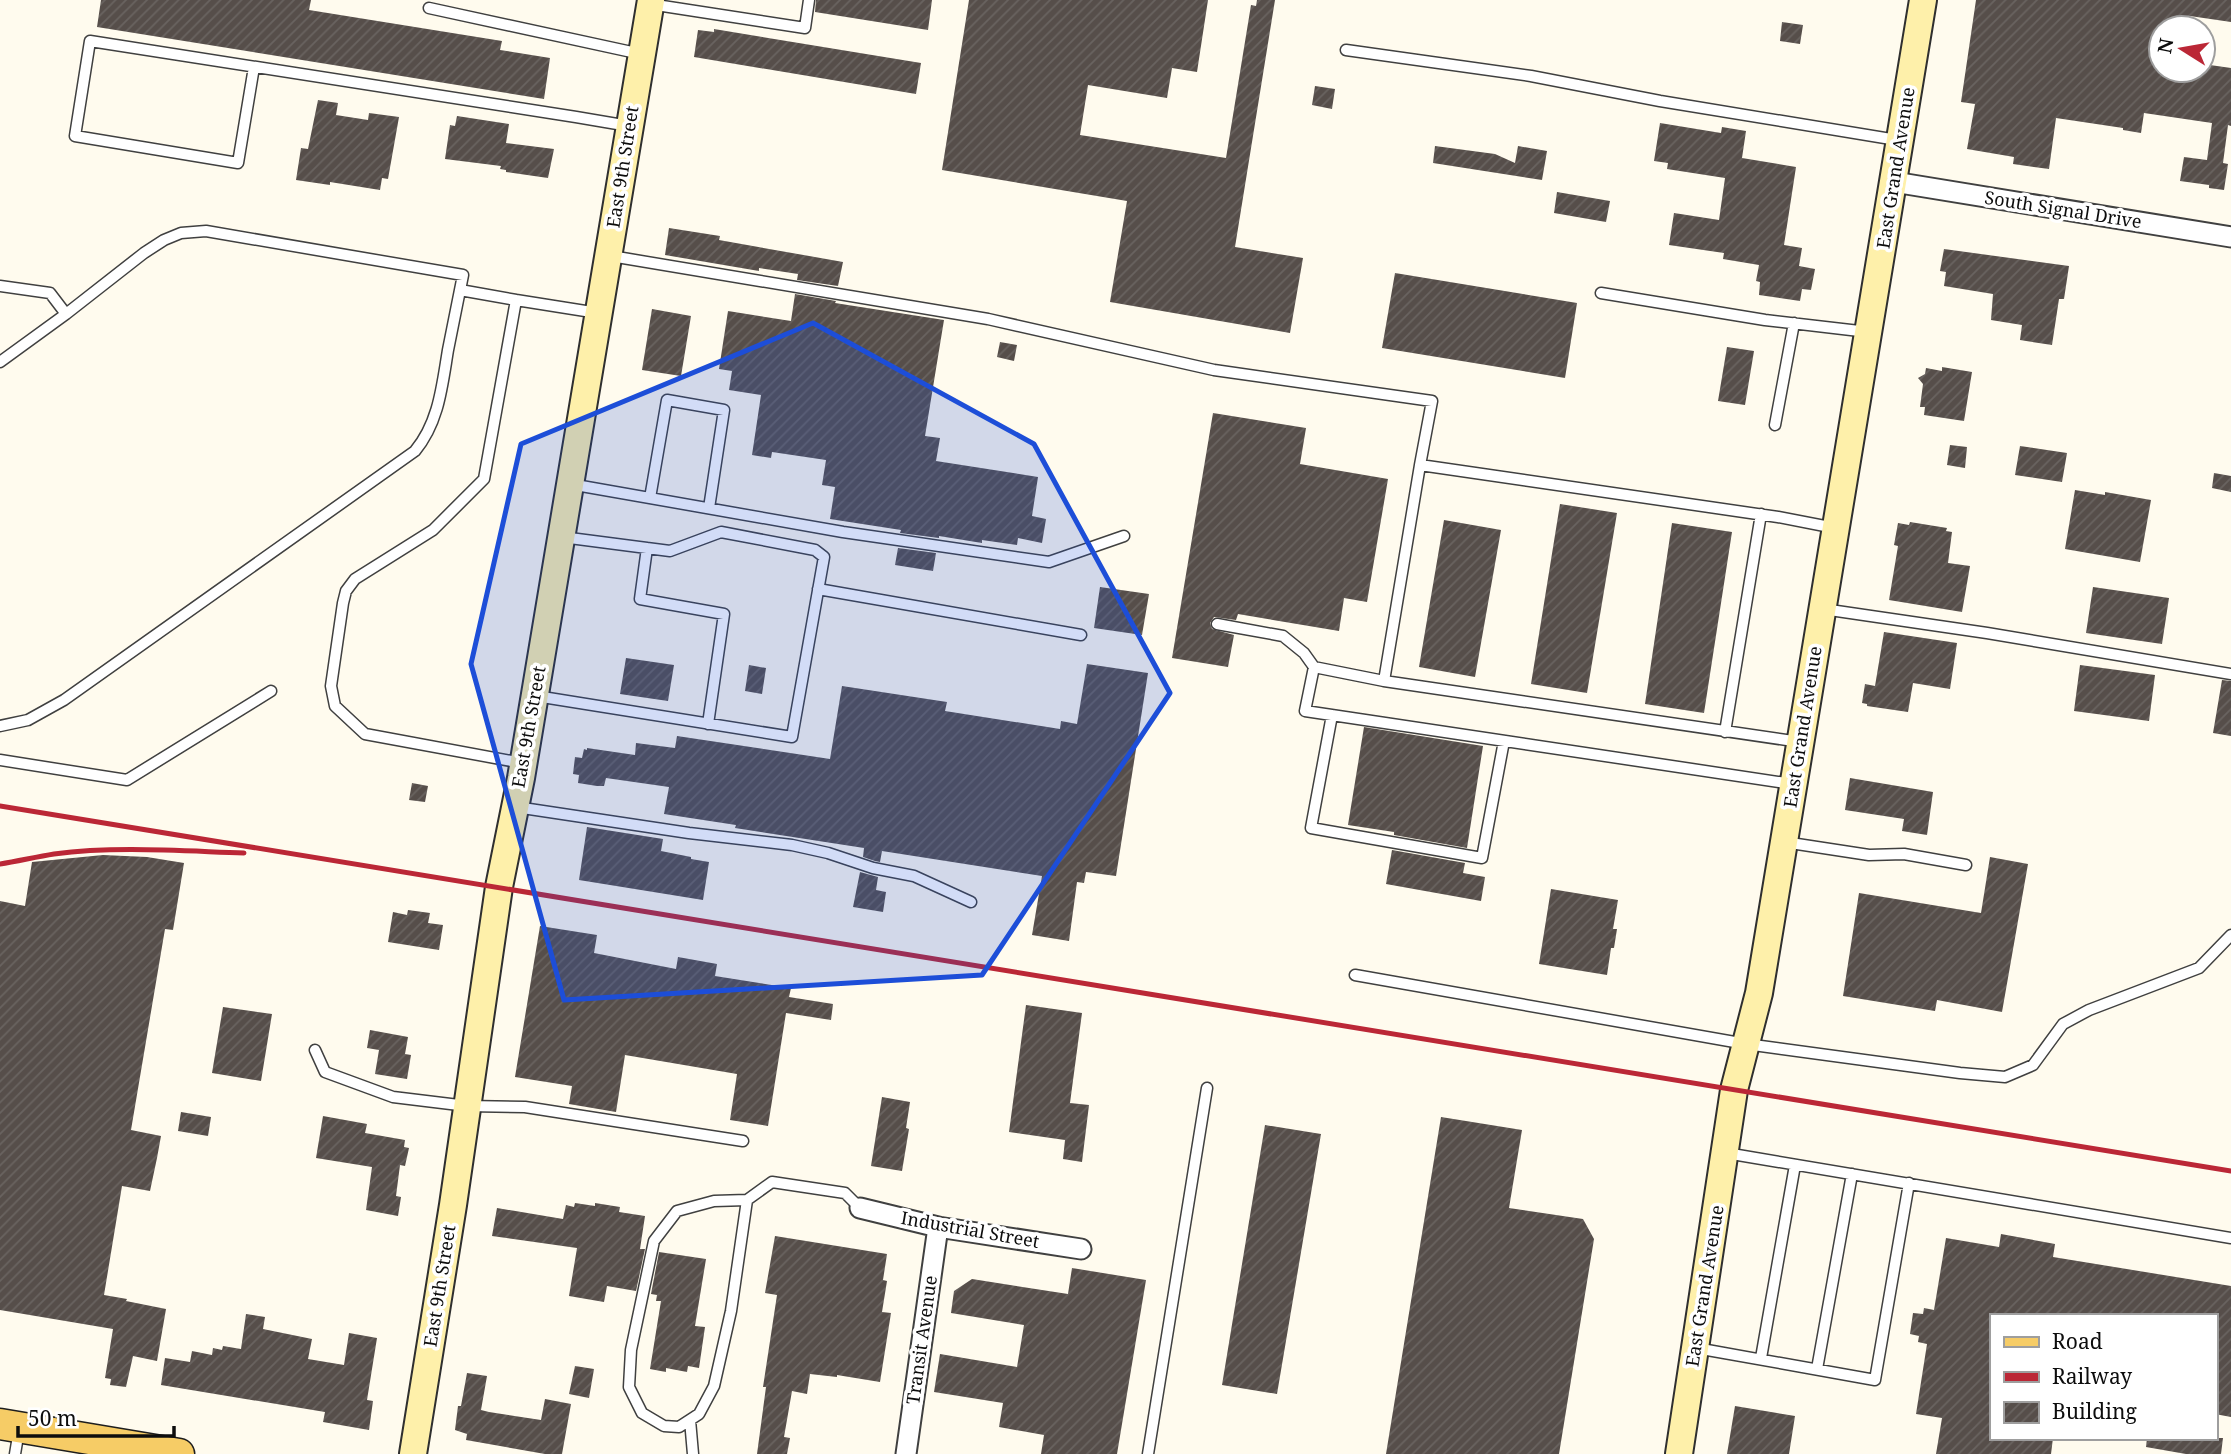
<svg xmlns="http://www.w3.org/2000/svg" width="2231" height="1454" viewBox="0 0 2231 1454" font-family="'Noto Serif',serif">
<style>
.building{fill:url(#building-hatch)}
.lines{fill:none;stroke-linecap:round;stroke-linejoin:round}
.lane-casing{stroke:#404040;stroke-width:13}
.street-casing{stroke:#404040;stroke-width:23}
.secondary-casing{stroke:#2f2f2f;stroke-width:30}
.primary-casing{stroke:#1e1e1e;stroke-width:33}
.lane{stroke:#fff;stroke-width:10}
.street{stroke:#fff;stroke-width:19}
.secondary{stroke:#fef0aa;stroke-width:26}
.primary{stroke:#f6cc66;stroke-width:30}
.rail{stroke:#bb2736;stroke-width:5}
.marked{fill:#1d4ed8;fill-opacity:0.2;stroke:#1d4ed8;stroke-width:5;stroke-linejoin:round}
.labels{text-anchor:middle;stroke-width:7;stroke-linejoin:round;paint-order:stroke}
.street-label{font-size:18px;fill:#0d0d0d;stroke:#fff}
</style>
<defs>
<pattern id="building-hatch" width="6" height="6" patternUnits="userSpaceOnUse" patternTransform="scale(1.75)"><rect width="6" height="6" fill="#564e4a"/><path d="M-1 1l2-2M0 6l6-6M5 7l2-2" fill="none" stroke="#696360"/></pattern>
</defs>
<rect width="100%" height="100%" fill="#fffbee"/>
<!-- building -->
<path class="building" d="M101 0H311L309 10 502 41 500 50 550 58 544 99 97 27Z
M816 0H932L928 30 815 12Z
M969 0H1208L1197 72 1172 68 1167 98 1088 85 1080 135 1226 158 1251 5 1256 6 1257 0H1275L1235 247 1303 258 1290 333 1110 302 1127 201 942 170Z
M1976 0H2231V22L2190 16 2188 28H2161V70H2203V64L2231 68V126L2228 125 2223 163 2228 164 2224 190 2209 188V185L2180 181 2184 157 2207 160 2212 123 2144 113 2141 133 2123 130V128L2056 118 2049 169 2013 164 2014 157 1967 149 1975 104 1961 102Z
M1782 22 1803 25 1800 44 1780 41Z
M714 29 921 63 916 94 694 57 698 30 714 32Z
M1315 86 1335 89 1332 109 1312 105Z
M318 100 338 103 336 115 368 120 369 113 399 117 388 179 382 178 380 190 330 182V185L296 180 301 148 308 149Z
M457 116 509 124 506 143 554 149 548 178 506 172V170L500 169 501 166 445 159 450 125 455 126Z
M1660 123 1721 133 1722 127 1746 131 1742 158 1796 167 1784 245 1802 248 1799 266 1815 269 1811 290 1802 289 1800 301 1759 295 1760 282 1756 281 1759 265 1723 259 1724 253 1669 245 1674 213 1719 220 1725 178 1667 169 1668 163 1654 161Z
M1435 146 1495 154 1515 163 1518 146 1547 151 1542 180 1433 163Z
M1557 192 1610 201 1606 222 1554 213Z
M669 228 720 236 719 240 843 262 838 286 797 280 798 274 759 268V271L665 255Z
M1944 249 2069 266 2064 299H2059L2052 345 2020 340 2022 325 1991 320 1993 294 1944 286 1946 272 1940 271Z
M1395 273 1577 303 1565 378 1382 348Z
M795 294 836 301 835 303 944 320 925 436 940 438 936 461 1038 477 1032 516 1046 519 1042 543 1018 538 1017 545 982 540V543L939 536V538L900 533 901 530 830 519 835 487 822 485 826 460 772 452 771 458 752 455 761 395 729 390 732 371 719 369 728 311 791 321Z
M652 309 691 316 681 376 642 370Z
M1000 342 1017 345 1014 361 997 357Z
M1727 347 1754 351 1745 405 1718 401Z
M1942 367 1972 372 1964 421 1924 415 1925 407H1920L1923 384 1918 378 1925 374 1926 368 1942 371Z
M1213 413 1306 428 1300 464 1388 479 1367 602 1344 598 1339 631 1238 614 1236 620 1214 617 1210 623 1212 629 1234 635 1228 667 1172 658Z
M1950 445 1967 447 1965 468 1947 465Z
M2020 446 2067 453 2062 482 2015 475Z
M2214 473 2231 476V492L2212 488Z
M2075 490 2105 495V492L2151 500 2140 562 2065 549Z
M1560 504 1617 513 1587 693 1531 684Z
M1444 520 1501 530 1475 677 1419 667Z
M1910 522 1947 528 1946 531 1952 532 1948 563 1970 566 1962 612 1889 600 1898 546 1894 545 1898 523 1909 525Z
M1672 523 1732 532 1704 713 1645 704Z
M898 548 936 553 933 571 895 565Z
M1100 587 1149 594 1142 635 1094 628Z
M2093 587 2169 598 2162 644 2086 633Z
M1884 632 1957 643 1950 689 1913 683 1908 712 1867 706V704L1862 703 1865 684 1875 686Z
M626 658 674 665 668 701 620 694Z
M1087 664 1148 673 1116 876 1086 872 1084 883 1077 882 1069 941 1032 935 1042 876 882 851 880 862 875 861 863 857 864 848 735 828 736 825 664 814 669 787 606 778 604 786H597L578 783 579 775 573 774 575 757 582 758 584 749 587 750V748L635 755 636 743 675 748 677 736 830 759 842 686 947 702 945 711 1060 729 1061 721 1077 724Z
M749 665 766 668 762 694 745 691Z
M2080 665 2155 675 2149 721 2074 711Z
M2222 680 2231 681V736L2213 733Z
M1364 727 1483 746 1467 848 1394 835V832L1348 825Z
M1850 778 1933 792 1927 835 1902 831 1904 819 1845 810Z
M412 783 428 786 425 802 409 800Z
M587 827 663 839 661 851 691 857V859L709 862 703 900 579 880Z
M1392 850 1465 863 1463 873 1485 877 1481 901 1386 884Z
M103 855 147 857 184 863 173 930 165 929 131 1130 161 1136 157 1158 150 1191 122 1186 104 1295 127 1299 126 1301 166 1309 157 1361 133 1356 126 1387 110 1385 111 1379 105 1378 113 1329 0 1310V901L25 906 32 862Z
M1990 857 2028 864 2002 1012 1937 1000 1935 1011 1843 996 1859 893 1981 913Z
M860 872 878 877 876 890 886 892 883 912 853 907Z
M1551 889 1618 900 1613 929H1617L1614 948H1611L1607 975 1539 964Z
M408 910 430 913 428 923 443 925 439 950 388 942 393 912 407 915Z
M540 926 597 935 594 953 676 969 678 957 717 964 715 976 791 988 789 997 833 1004 831 1020 786 1013 768 1126 730 1120 737 1074 625 1055 616 1112 569 1104 572 1086 515 1077Z
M1026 1005 1082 1013 1070 1103 1089 1105 1082 1162 1063 1159 1065 1140 1009 1132Z
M223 1007 272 1014 261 1081 212 1073Z
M370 1030 408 1037 405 1054 411 1055 407 1079 375 1074 379 1050 367 1048Z
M882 1097 910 1102 906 1128 909 1129 902 1171 871 1166Z
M181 1112 211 1117 208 1136 178 1131Z
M323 1116 367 1124 365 1133 405 1140 404 1147 409 1148 405 1166 400 1165 396 1196 401 1197 398 1216 366 1210 372 1167 316 1158Z
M1441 1117 1522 1130 1509 1208 1583 1219 1594 1239 1559 1454H1386Z
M1265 1125 1321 1134 1277 1394 1222 1385Z
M575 1203 595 1206V1203L620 1207 619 1212 645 1216 640 1249H645L636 1291 607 1286 604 1302 569 1296 577 1248 492 1236 497 1208 563 1219 566 1205 574 1207Z
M2001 1234 2055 1244 2053 1257 2231 1286V1417L2215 1414V1316H1991V1438H2053L2051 1454H1936L1942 1418 1916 1414 1927 1344 1918 1342 1919 1336 1910 1334 1913 1313 1923 1314 1924 1308 1934 1310 1946 1238 1999 1247Z
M775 1236 887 1254 883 1280 887 1281 882 1312 891 1313 880 1382 837 1375V1377L810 1374 807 1394 792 1391 784 1437 790 1438 787 1454H757L766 1387H763L777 1295 765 1293Z
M659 1252 706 1259 695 1326 705 1327 699 1368 688 1366 687 1372 666 1368V1372L650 1369 661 1301H656L657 1295 651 1294Z
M1072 1268 1146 1280 1117 1454H1041L1044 1435 999 1427 1003 1403 934 1392 940 1354 1017 1367 1024 1325 951 1313 954 1291 972 1279 1068 1294Z
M246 1314 265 1317 263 1329 312 1339 308 1359 344 1365 349 1333 377 1338 367 1400 373 1401 369 1430 323 1422 325 1412 161 1385 165 1358 190 1362 192 1351 212 1355 213 1348 222 1350 223 1346 241 1349Z
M575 1366 594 1369 589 1398 569 1394Z
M467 1373 487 1376 481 1410 489 1412 541 1420 545 1399 571 1404 562 1454H545L466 1440 467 1434 455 1430 458 1406H461Z
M1735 1406 1795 1416 1789 1454H1727Z
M2147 1438H2223L2221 1454H2186L2146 1447Z"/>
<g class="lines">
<!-- lane casing -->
<g class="lane-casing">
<path id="lane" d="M650 4 805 28 809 0
M429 8 641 54
M1346 50 1531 76 1660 101 1897 140
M254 67 238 163 75 136 90 41 576 117 629 126
M611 256 988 319 1214 370 1432 401 1420 465
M0 286 50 293 66 314
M460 290 516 300
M1601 293 1765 320 1868 332
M0 362 66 314 144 253 164 240 181 233 206 231 463 275C458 300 453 325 448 350 442 386 439 422 415 451L64 700 28 720 0 726
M1775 425 1794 323
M570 484 843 532 1049 562 1124 536
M650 498 667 400 724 410 709 508
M647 548 640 599 724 614 708 724
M818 589 1081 635
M1823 609 1987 633 2231 674
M1217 624 1283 636 1304 653 1314 667
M1384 681 1314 667 1305 711 1792 784
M536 696 792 737 824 557 815 550 721 532 670 551 562 537
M1332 715 1311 828 1482 858 1504 741
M1725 732 1761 514
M1800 742 1384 681 1420 465 1778 517 1835 528
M0 760 127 780 271 691
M522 763 365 734 335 706 331 686 343 603 346 591 355 579 433 530 484 479 516 300 598 313
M516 807 689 833 792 845 828 853 873 868 914 876 971 902
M1784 842 1869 855 1904 854 1966 865
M1355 975 1746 1044 1960 1073 2005 1077 2033 1065 2063 1024 2089 1010 2199 968 2231 935
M315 1050 325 1072 393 1097 467 1106 525 1107 743 1141
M1726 1153 2231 1238
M747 1200 731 1311 714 1386 699 1414 679 1427 664 1426 642 1413 629 1387 631 1350 654 1241 677 1211 714 1201 747 1200 772 1182 845 1193 860 1208
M1696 1348 1875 1380 1909 1183
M1761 1358 1795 1165
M1817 1369 1852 1174
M690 1420 693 1454
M15 1454 19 1430
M1148 1454 1207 1088"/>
</g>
<!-- street casing -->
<g class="street-casing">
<path id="street" d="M1894 182 2231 237
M860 1208 938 1227 1081 1249
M906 1454 938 1227"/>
</g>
<!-- secondary casing -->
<g class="secondary-casing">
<path id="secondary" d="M413 1454 453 1205 499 887 521 778 651 0
M1679 1454 1734 1090 1759 993 1923 0"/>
</g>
<!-- primary casing -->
<g class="primary-casing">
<path id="primary" d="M0 1424 179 1454"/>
</g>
<!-- lane -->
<use href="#lane" class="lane"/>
<!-- street -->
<use href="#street" class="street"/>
<!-- secondary -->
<use href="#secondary" class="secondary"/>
<!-- primary -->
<use href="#primary" class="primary"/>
<!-- rail -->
<path class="rail" d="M0 806 2231 1171
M0 864C18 861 36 857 54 854 116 846 181 851 244 853"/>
</g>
<!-- marked area -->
<path class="marked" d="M813 323 1034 444 1170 693 982 975 564 1000 471 664 521 444Z"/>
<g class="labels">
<!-- street labels -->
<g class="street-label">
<text transform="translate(623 167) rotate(-81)" y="6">East 9th Street</text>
<text transform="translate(1896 168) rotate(-81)" y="6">East Grand Avenue</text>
<text transform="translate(2063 210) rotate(9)" y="6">South Signal Drive</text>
<text transform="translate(529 727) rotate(-80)" y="6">East 9th Street</text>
<text transform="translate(1803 727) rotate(-81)" y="6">East Grand Avenue</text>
<text transform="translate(970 1230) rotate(10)" y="6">Industrial Street</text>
<text transform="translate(440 1286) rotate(-81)" y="6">East 9th Street</text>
<text transform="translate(1705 1286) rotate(-81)" y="6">East Grand Avenue</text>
<text transform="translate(922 1340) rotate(-82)" y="6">Transit Avenue</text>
</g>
</g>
<!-- legend -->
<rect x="1990" y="1314" width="228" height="126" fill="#ffffff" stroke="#9e9e9e" stroke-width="2"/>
<rect x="2004" y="1337" width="35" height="10" fill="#f6cc66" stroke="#9e9e9e" stroke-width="2"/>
<text x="2052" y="1349" font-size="21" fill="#0d0d0d">Road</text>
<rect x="2004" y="1372" width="35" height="10" fill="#bb2736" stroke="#9e9e9e" stroke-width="2"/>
<text x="2052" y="1384" font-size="21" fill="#0d0d0d">Railway</text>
<rect x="2004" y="1402" width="35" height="21" fill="url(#building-hatch)" stroke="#9e9e9e" stroke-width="2"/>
<text x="2052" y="1419" font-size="21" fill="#0d0d0d">Building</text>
<!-- north arrow -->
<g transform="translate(2182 49) rotate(281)"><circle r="33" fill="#ffffff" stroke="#9e9e9e" stroke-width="2"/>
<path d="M0-5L12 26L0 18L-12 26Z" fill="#bb2736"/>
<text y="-10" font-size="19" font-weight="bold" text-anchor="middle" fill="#0d0d0d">N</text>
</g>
<!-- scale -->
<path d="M18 1426v10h156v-10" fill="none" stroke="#0d0d0d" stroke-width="3.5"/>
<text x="28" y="1426" font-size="21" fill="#0d0d0d" stroke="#ffffff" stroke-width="5" paint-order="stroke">50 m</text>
</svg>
